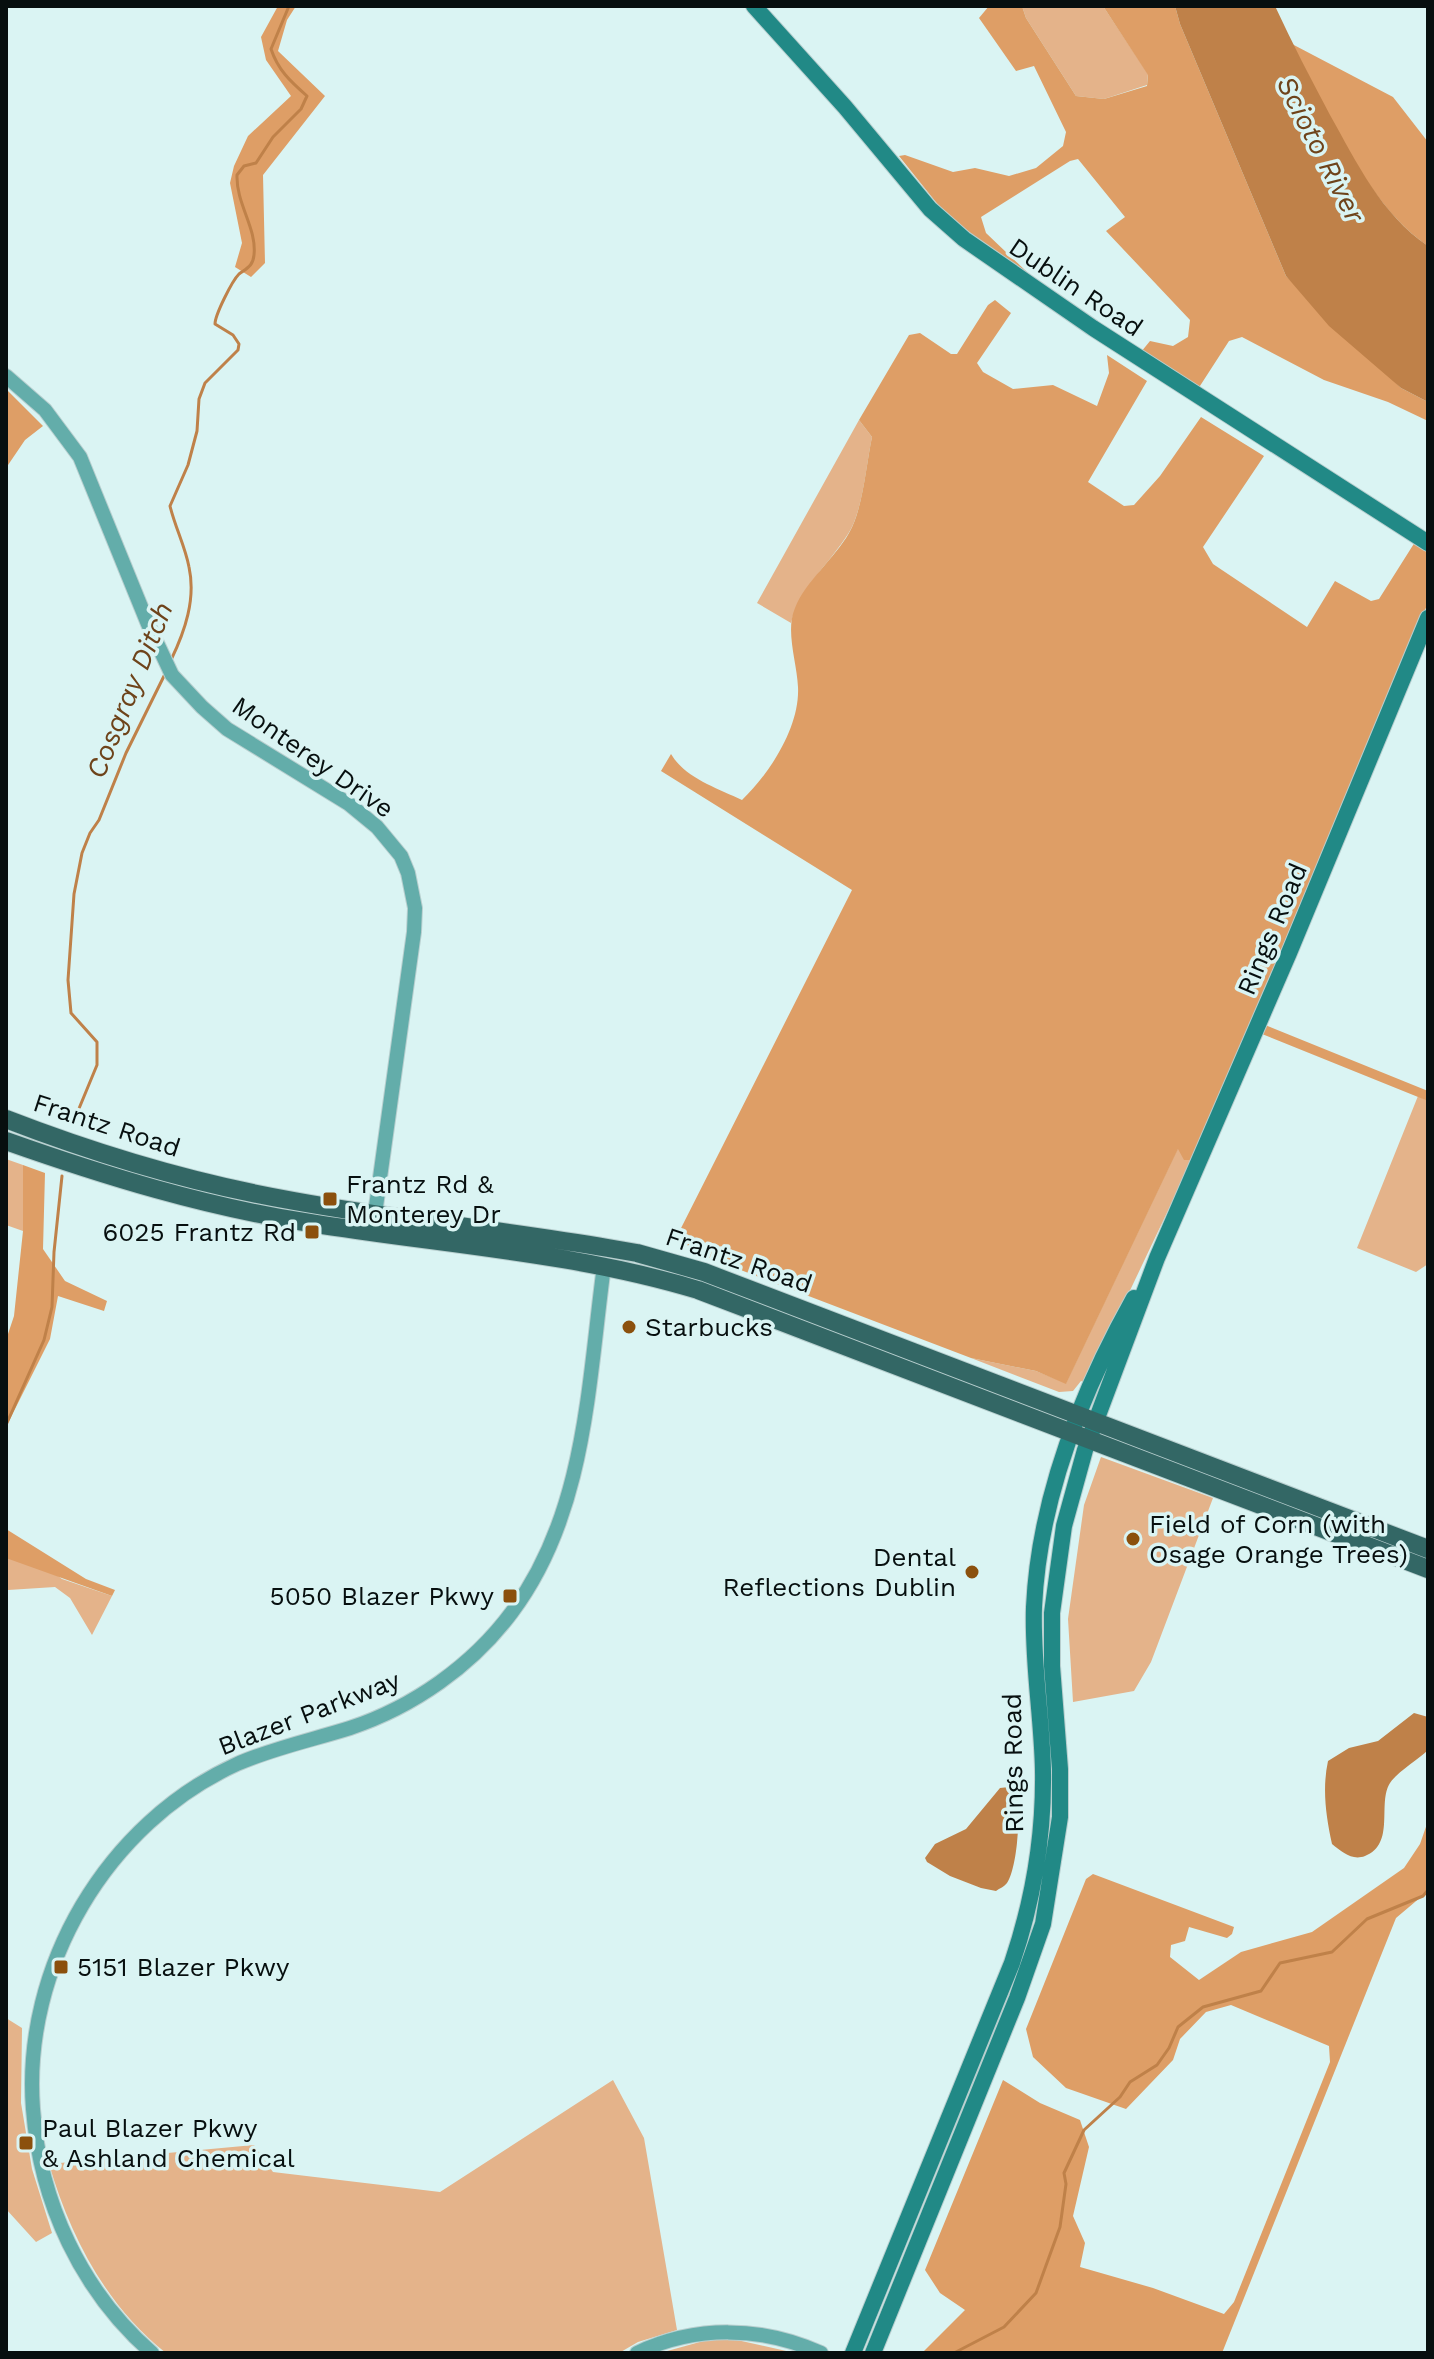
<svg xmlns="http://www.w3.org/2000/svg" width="1434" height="2359" viewBox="0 0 1434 2359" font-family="'Work Sans',sans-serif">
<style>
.green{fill:#e4b38a}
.forest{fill:#de9e66}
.water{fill:#bf8149}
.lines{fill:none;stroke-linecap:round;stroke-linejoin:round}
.stream{stroke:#bf8149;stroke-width:3}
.tertiary-casing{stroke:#b8cfcf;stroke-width:16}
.secondary-casing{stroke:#b8cfcf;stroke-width:18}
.primary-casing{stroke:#b8cfcf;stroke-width:20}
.tertiary{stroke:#63adaa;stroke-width:14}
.secondary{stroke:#218986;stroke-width:16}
.primary{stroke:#336765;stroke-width:18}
.poi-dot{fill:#8b500d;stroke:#daf4f3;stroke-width:3}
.labels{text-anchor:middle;stroke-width:7;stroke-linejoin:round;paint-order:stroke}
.street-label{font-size:26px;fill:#070f0f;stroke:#daf4f3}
.poi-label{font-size:26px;fill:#070f0f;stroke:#daf4f3;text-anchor:start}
.water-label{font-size:28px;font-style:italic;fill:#6e431a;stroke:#daf4f3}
</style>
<rect width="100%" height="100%" fill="#daf4f3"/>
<!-- green -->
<path class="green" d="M1022 6H1103L1148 74 1147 85 1104 99 1076 96 1026 18Z
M859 420 872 437C866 465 863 511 848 534 829 564 800 588 791 623L757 603Z
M1418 1096 1428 1101V1264L1416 1272 1357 1248Z
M1178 1148 1192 1160 1086 1383 1081 1381 1073 1391 1059 1392 971 1358 1036 1371 1066 1383Z
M6 1159 23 1165V1231L6 1225Z
M1101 1457 1213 1498 1151 1662 1134 1691 1073 1702 1068 1619 1084 1505Z
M6 1536 62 1579 112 1596 92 1635 70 1598 55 1587 8 1590 6 1593Z
M6 2018 22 2028 21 2103 32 2169 52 2233 36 2242 6 2209Z
M613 2080 644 2138 677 2330 638 2342 619 2353H166C106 2306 70 2236 49 2164L254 2145 273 2172 440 2192Z
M707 2340H737L795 2353H660Z"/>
<!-- forest -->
<path class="forest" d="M278 6H296L287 20 278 51 325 96 263 175 265 263 251 277 235 267 242 243 230 183 234 166 248 136 291 96 266 60 261 37Z
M989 6H1022L1026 18 1076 96 1104 99 1147 86 1148 75 1103 6H1175L1180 24 1286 276 1401 388 1428 402V421L1388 402 1324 380 1242 337 1229 341 1198 389 1141 352 1150 341 1173 346 1188 337 1190 320 1106 231 1125 217 1078 159 1070 161 981 217 986 233 1029 274H1024L975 239 939 206 899 156 905 155 953 172 975 168 1009 176 1036 168 1063 146 1066 132 1034 66 1016 71 979 18Z
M1292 44 1393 97 1428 142V246C1365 203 1328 110 1292 44Z
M995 300 1011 313 977 363 983 372 1013 389 1053 385 1097 406 1109 373 1107 355 1147 381 1088 482 1124 506 1134 505 1160 476 1201 417 1264 456 1203 547 1213 564 1307 627 1335 581 1371 601 1379 599 1415 542 1428 552V603L1192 1160H1184L1178 1149 1066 1384 1036 1371 971 1358 691 1251 689 1246 675 1240 852 890 661 771 671 754C685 778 717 788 742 800 770 773 800 727 798 687 797 662 785 631 795 608 805 582 835 558 849 533 863 509 866 465 872 437L859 420 909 335 920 333 951 354H957L988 305Z
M6 389 43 426 25 440 6 468Z
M1265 1025 1428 1091V1101L1262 1034Z
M23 1165 45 1173 43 1249 65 1281 107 1301 104 1311 58 1296 50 1339 6 1427V1340L14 1316 23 1231Z
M6 1529 86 1579 115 1590 112 1596 6 1558Z
M1428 1821V1891L1396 1918 1222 2353H922L965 2310 940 2293 925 2270 1003 2080 1040 2103 1080 2120 1089 2147 1073 2216 1085 2243 1080 2267 1153 2288 1224 2314 1234 2302 1330 2062 1329 2046 1231 2005 1206 2012 1180 2039 1173 2060 1126 2109 1066 2088 1033 2057 1026 2029 1086 1879 1093 1874 1234 1927 1232 1934 1227 1938 1189 1927 1185 1941 1171 1945 1170 1957 1199 1980 1241 1952 1312 1932 1404 1868 1420 1844Z"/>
<!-- water -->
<path class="water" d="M1175 6H1275C1292 43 1311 79 1330 115 1357 163 1381 214 1428 246V402L1401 388 1329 326 1286 276 1180 24Z
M1414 1713 1428 1717V1750C1418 1760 1397 1772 1390 1783 1377 1803 1396 1844 1365 1856 1352 1861 1342 1852 1332 1844 1326 1816 1322 1789 1328 1761L1349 1748 1378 1741Z
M1009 1787 1016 1790C1021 1809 1018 1866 1007 1883 1004 1887 1000 1888 996 1891L981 1888 950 1876 927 1862 925 1858 935 1844 966 1829 1000 1788Z"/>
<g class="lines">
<!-- stream -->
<path class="stream" d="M171 660C185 631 196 599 189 567 185 546 175 527 170 506L188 465 197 431 199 399 205 383 238 350 239 344 233 335 215 324C215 315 232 281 239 274 247 268 253 266 254 255 257 228 236 204 237 175L244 166 256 163 273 137 301 109 307 96C290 81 278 70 271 49L289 6
M73 1123 97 1065V1042L71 1013 68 980 74 894 82 853 90 833 99 820 126 753 165 674
M6 1425 44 1340 52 1307 54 1252 62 1176
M954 2353 1004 2327 1036 2293 1060 2227 1066 2184 1064 2173 1084 2130 1120 2097 1130 2082 1157 2065 1169 2048 1178 2027 1203 2007 1261 1991 1280 1963 1332 1952 1367 1919 1423 1896 1428 1890"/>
<!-- tertiary casing -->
<g class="tertiary-casing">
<path id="tertiary" d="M6 376 45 410 80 457 148 624 172 675 202 707 227 729 349 804 377 827 401 856 408 873 415 908 414 932 374 1221
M152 2353C81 2291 40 2202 33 2109 22 1967 107 1823 237 1764 273 1748 312 1740 350 1728 413 1707 472 1666 512 1612 586 1513 588 1384 604 1266
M637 2353C696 2325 761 2326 821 2353"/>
</g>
<!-- secondary casing -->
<g class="secondary-casing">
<path id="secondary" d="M754 6 845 107 930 209 964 239 1093 328 1428 543
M853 2353 1012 1963C1033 1901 1044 1837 1043 1771 1042 1716 1032 1663 1034 1607 1039 1499 1082 1391 1134 1298
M873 2353 1017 1998 1043 1924 1060 1817V1769L1052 1666V1613L1064 1526 1085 1450 1157 1258 1289 953 1428 618"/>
</g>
<!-- primary casing -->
<g class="primary-casing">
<path id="primary" d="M6 1119C99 1155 196 1184 294 1201 398 1220 503 1230 608 1248L637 1253 704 1272 1428 1549
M6 1141C105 1176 206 1207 310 1223 439 1244 573 1252 698 1290L1428 1569"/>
</g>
<!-- tertiary -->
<use href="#tertiary" class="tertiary"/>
<!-- secondary -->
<use href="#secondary" class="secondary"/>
<!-- primary -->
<use href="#primary" class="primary"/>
</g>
<!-- markers -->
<g class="poi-dot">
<rect x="322" y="1191" width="16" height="16" rx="4"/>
<rect x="304" y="1224" width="16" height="16" rx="4"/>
<circle cx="629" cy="1327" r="8"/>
<circle cx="1133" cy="1539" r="8"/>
<circle cx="972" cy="1572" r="8"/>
<rect x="502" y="1588" width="16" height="16" rx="4"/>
<rect x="53" y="1959" width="16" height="16" rx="4"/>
<rect x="18" y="2135" width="16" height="16" rx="4"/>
</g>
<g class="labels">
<!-- street labels -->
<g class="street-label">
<text transform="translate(1076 287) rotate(34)" y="9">Dublin Road</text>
<text transform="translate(313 757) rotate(35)" y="9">Monterey Drive</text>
<text transform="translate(1272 929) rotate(-67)" y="9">Rings Road</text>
<text transform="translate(107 1125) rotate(18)" y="9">Frantz Road</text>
<text transform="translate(739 1260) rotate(19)" y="9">Frantz Road</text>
<text transform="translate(309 1713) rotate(-21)" y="9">Blazer Parkway</text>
<text transform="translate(1013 1763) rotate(-91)" y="9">Rings Road</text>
</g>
<!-- poi labels -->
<g class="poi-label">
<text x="346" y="1193">Frantz Rd &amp;<tspan x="346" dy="30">Monterey Dr</tspan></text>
<text x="296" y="1241" text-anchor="end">6025 Frantz Rd</text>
<text x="645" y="1336">Starbucks</text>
<text x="1149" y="1533">Field of Corn (with<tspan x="1149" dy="30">Osage Orange Trees)</tspan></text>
<text x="956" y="1566" text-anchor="end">Dental<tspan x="956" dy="30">Reflections Dublin</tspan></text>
<text x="494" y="1605" text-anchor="end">5050 Blazer Pkwy</text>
<text x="77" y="1976">5151 Blazer Pkwy</text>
<text x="42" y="2137">Paul Blazer Pkwy<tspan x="42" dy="30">&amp; Ashland Chemical</tspan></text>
</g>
<!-- water labels -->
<g class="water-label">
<text transform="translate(1321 149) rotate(63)" y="10">Scioto River</text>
<text transform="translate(129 690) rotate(-68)" y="10">Cosgray Ditch</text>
</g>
</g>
<!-- border -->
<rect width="1434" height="2359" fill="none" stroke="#070f0f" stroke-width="16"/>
</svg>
